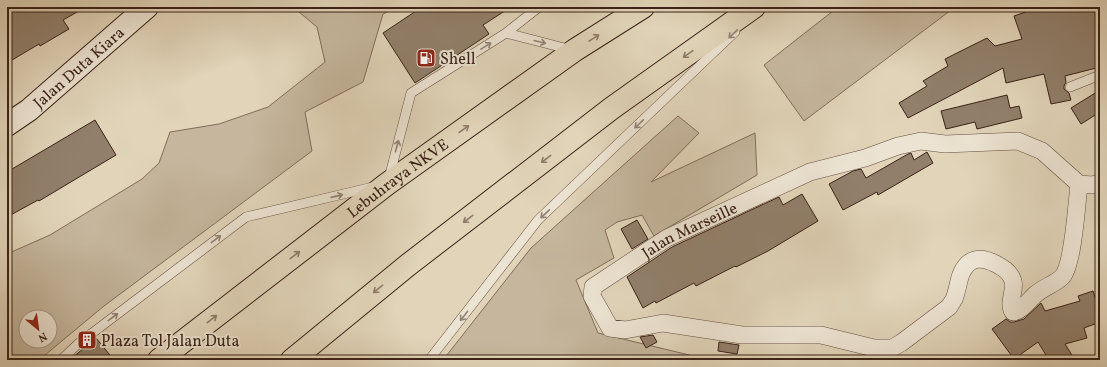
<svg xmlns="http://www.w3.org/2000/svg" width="1107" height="367" viewBox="0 0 1107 367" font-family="Vollkorn,serif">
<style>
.green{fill:#c5b69d;stroke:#806c5a;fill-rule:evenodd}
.building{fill:#917f6b;stroke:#3a2217}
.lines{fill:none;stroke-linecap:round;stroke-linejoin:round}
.lane-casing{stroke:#644e40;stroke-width:10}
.street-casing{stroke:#644e40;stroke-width:18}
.secondary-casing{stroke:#3a2217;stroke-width:24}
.highway-casing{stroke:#3a2217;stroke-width:24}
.lane{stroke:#ece3d2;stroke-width:9}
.street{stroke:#ece3d2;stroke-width:17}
.secondary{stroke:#ece3d2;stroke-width:22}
.highway{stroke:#e1d4b9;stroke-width:22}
.oneway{stroke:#938274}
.oneway2{stroke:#8e7b68}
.labels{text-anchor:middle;stroke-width:4;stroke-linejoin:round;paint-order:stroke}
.poi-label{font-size:16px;fill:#3a2217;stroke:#ece3d2;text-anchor:start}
.street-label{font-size:16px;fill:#3a2217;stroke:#ece3d2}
</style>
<rect width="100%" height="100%" fill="#e1d4b9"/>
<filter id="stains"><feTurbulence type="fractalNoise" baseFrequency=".005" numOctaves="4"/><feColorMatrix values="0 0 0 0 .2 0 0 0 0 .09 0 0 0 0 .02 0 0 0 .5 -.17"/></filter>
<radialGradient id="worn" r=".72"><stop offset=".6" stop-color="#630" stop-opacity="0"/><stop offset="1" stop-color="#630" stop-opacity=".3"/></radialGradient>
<!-- green -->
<path class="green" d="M293 7H397L383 14 363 82 305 112 312 151 104 306 39 360H7V254L50 235 142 179 159 163 170 132 219 124 268 107 325 62 317 27ZM26 317H50V341H26Z
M838 7H955L804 121 764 65Z
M678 116 699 133 651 182 755 133 757 175 654 236 642 215 617 222 605 230 614 258 576 280 598 333 710 360H443L531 248Z"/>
<!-- building -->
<path class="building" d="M7 7H86L63 20 69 29 40 46 39 44 7 63Z
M422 7H511L483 25 489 34 415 83 383 33Z
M1040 7H1100V67L1065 76 1066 82 1064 86V89L1069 93 1071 100 1051 104 1044 74 1006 83 1003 68 908 118 899 103 927 86 923 81 948 66 945 59 987 38 995 46 1022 39 1014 16Z
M1100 90V112L1081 124 1071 108Z
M1007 95 1010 108 1019 106 1022 118 977 129 975 122 946 129 941 111Z
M95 120 116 155 39 201 38 200 7 217V172Z
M927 152 933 163 878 195 877 192 843 210 829 184 853 171 861 169 866 178 908 154 911 153 914 160Z
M802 194 818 221 768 251 736 267 735 266 696 286 694 283 656 303 655 301 643 308 627 277 672 247 779 197 783 205Z
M637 220 648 239 632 249 621 229Z
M1093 291 1096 300 1100 299V322L1084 328 1087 338 1065 344 1075 360H1049L1038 342 1014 359 992 329 1006 319 1010 322H1014L1024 319 1041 303 1045 311 1080 301 1078 296Z
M653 335 657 342 646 348 640 337Z
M96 338 114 360H74L72 358Z
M719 342 739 345 737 354 718 351Z"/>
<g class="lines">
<!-- lane casing -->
<g class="lane-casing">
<path id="lane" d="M506 33 572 50
M1070 87 1100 75
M389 178 411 93 506 33 539 7
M61 360 79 343 246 217 373 187
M429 360 538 220 735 32"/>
</g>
<!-- street casing -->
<g class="street-casing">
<g id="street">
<path id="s1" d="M1079 184C1077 202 1073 266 1062 277 1055 284 1044 287 1036 294 1030 299 1021 312 1013 312 1007 302 1016 291 1013 281 1011 273 1004 268 996 264 983 257 970 256 962 272 958 280 958 290 954 299 953 301 951 304 949 307L901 343 892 348H874L821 335H742L663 323 625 330 610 328 592 296 593 287 667 238 810 172 865 158 898 146 921 141 945 144 1018 141 1042 151 1079 184 1092 185 1100 183"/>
</g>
</g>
<!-- secondary casing -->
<g class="secondary-casing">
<g id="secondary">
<path id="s2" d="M7 125 29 110 147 7"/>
</g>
</g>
<!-- highway casing -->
<g class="highway-casing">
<g id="highway">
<path id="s3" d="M159 360 387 184 575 50 643 7"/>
<path d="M292 360 408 265 612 108 754 7"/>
</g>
</g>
<!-- lane -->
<use href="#lane" class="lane"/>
<!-- street -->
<use href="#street" class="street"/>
<!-- secondary -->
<use href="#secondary" class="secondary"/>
<!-- highway -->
<use href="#highway" class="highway"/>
</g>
<!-- one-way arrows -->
<defs><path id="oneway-shaft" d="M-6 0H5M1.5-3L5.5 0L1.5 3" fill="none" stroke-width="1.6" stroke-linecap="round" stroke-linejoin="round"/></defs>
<g class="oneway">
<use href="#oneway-shaft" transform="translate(733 34) rotate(136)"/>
<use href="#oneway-shaft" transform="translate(540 42) rotate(14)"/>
<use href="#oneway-shaft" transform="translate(486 46) rotate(-32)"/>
<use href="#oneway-shaft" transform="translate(639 124) rotate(136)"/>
<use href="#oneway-shaft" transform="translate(397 146) rotate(-75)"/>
<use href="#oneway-shaft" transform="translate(337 196) rotate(-13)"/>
<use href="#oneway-shaft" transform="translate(545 214) rotate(137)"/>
<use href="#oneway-shaft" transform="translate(216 239) rotate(-37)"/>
<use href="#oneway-shaft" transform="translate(464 316) rotate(128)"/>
<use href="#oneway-shaft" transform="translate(113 317) rotate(-37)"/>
</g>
<g class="oneway2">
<use href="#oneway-shaft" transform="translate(594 38) rotate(-32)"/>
<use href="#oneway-shaft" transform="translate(688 54) rotate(145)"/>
<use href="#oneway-shaft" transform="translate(464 129) rotate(-35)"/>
<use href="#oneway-shaft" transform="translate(546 159) rotate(143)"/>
<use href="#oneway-shaft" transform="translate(468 219) rotate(143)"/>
<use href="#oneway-shaft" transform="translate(295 255) rotate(-38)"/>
<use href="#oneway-shaft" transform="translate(378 289) rotate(141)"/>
<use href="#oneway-shaft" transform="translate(212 319) rotate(-38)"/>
</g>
<!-- icons -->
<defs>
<g id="fuel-square" transform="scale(1)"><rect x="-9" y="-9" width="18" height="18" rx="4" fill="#8f2418" stroke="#ece3d2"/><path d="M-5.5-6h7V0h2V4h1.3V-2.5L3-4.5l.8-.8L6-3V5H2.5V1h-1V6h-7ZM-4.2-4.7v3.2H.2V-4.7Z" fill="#fff"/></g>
<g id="building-square" transform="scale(1)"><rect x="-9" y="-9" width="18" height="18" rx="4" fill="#8f2418" stroke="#ece3d2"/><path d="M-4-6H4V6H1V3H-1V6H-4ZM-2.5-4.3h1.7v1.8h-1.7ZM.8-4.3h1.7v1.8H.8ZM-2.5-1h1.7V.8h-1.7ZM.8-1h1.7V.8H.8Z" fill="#fff"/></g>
</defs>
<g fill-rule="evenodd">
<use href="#fuel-square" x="426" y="58"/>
<use href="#building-square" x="87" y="340"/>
</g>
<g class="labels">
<!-- poi labels -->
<g class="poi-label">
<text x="440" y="64">Shell</text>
<text x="101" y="346">Plaza Tol Jalan Duta</text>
</g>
<!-- street labels -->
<g class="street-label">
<text dy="6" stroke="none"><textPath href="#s2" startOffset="92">Jalan Duta Kiara</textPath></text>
<text dy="6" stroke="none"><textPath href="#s3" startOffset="300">Lebuhraya NKVE</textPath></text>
<text dy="6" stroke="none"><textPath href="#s1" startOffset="804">Jalan Marseille</textPath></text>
</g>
</g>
<!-- margin -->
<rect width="1107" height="367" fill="none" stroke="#e1d4b9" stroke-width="24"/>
<rect x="8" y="8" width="1091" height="351" fill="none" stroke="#3a2217" stroke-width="2"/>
<rect x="12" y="12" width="1083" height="343" fill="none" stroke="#3a2217"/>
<!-- north arrow -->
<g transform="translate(38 329) rotate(151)"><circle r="19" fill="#ece3d2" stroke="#a59687"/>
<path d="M0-3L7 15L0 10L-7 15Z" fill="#8f2418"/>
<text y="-6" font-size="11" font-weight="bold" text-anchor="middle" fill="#3a2217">N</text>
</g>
<rect width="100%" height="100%" filter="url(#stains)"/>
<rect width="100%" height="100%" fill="url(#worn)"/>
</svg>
